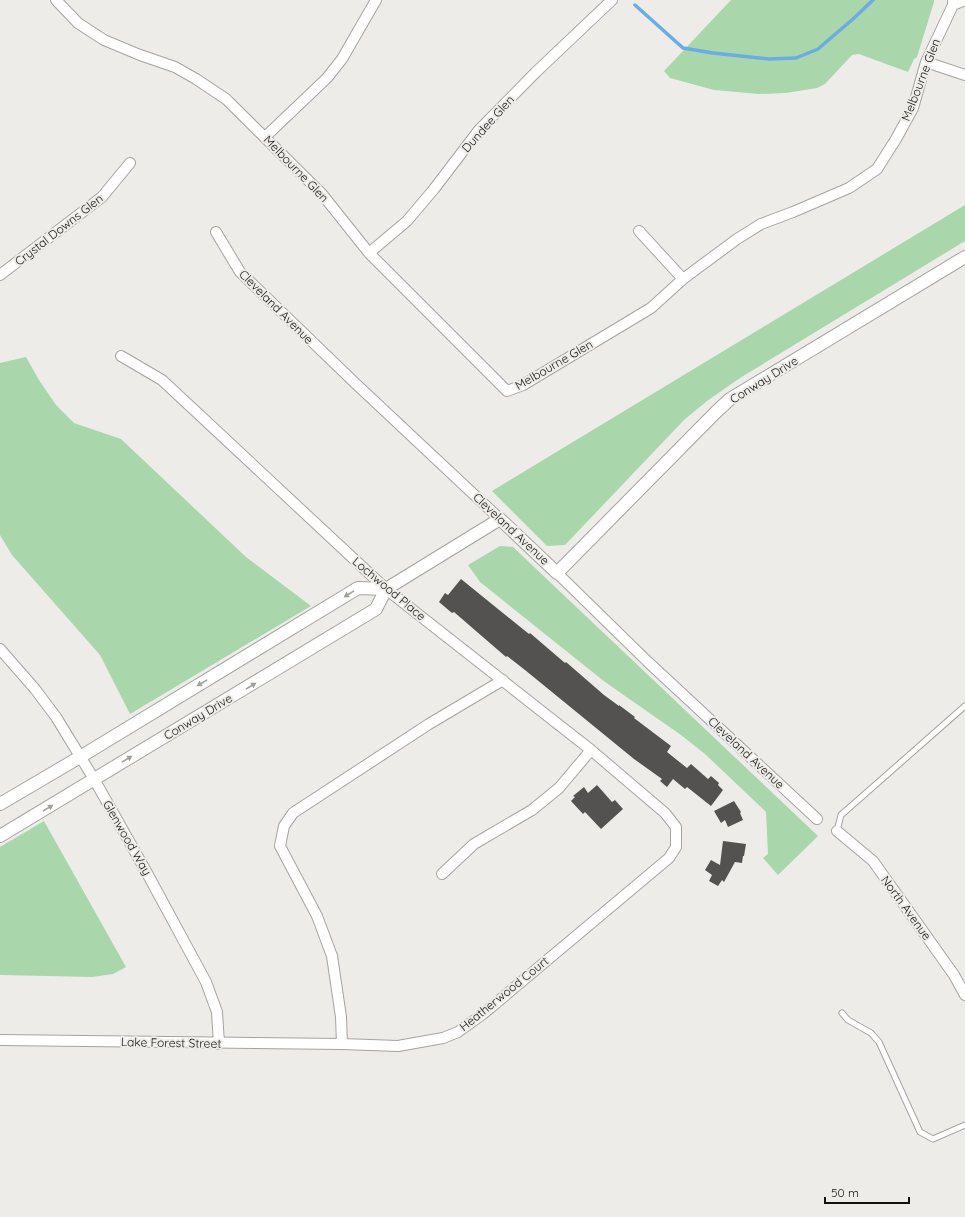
<svg xmlns="http://www.w3.org/2000/svg" width="965" height="1217" viewBox="0 0 965 1217" font-family="Quicksand,sans-serif">
<style>
.green{fill:#aad6ab}
.lines{fill:none;stroke-linecap:round;stroke-linejoin:round}
.stream{stroke:#6aace3;stroke-width:3.5}
.building{fill:#545250}
.service-casing{stroke:#a5a3a0;stroke-width:7}
.minor-casing{stroke:#a5a3a0;stroke-width:12}
.tertiary-casing{stroke:#a5a3a0;stroke-width:14}
.service{stroke:#fff;stroke-width:5}
.minor{stroke:#fff;stroke-width:10}
.tertiary{stroke:#fff;stroke-width:12}
.oneway{fill:#a0a09f}
.labels{text-anchor:middle;stroke-width:4;stroke-linejoin:round;paint-order:stroke}
.street-label{font-size:12px;fill:#121110;stroke:#eeece9}
</style>
<rect width="100%" height="100%" fill="#eeece9"/>
<!-- green -->
<path class="green" d="M731 0H934V2L917 57 914 59 908 72 859 54 852 55 825 84 817 88 786 93 759 94 714 90 670 78 664 71Z
M965 205V241L740 378 707 401 684 420 565 545 547 546 492 491Z
M26 357 39 380 56 405 74 423 121 439 246 557 311 606 130 714 100 655 12 555 0 535V363Z
M500 546 513 547 818 836 778 875 763 858 768 854 766 812 705 754 681 735 605 682 480 582 468 565Z
M44 821 126 967 113 974 92 977 0 975V847Z"/>
<g class="lines">
<!-- stream -->
<path class="stream" d="M635 5 683 48 713 53 769 59 796 58 818 49 853 19 873 0"/>
</g>
<!-- building -->
<path class="building" d="M461 579 529 634 530 633 565 663 566 662 604 695 619 706V705L635 717 634 718 671 746 667 752 687 768 691 764 708 779 711 776 719 783 718 785 723 790 711 806 687 787 685 789 673 779 667 787 660 781 662 779 634 759 525 670 507 656 506 657 454 612 452 613 439 602 445 593 448 595Z
M597 785 612 802 615 800 623 809 601 829 585 812 583 814 571 801 575 797 573 796 584 787 588 793Z
M734 801 741 812 740 813 743 820 728 827 725 820 721 823 714 811Z
M723 841 746 844 744 856H743L742 863 735 862 724 882 722 880 718 886 709 881 712 875 705 870 711 860 720 865Z"/>
<g class="lines">
<!-- service casing -->
<g class="service-casing">
<path id="service" d="M837 831 841 815 965 706
M842 1013 848 1020 871 1033 879 1042 920 1132 933 1139 965 1125"/>
</g>
<!-- minor casing -->
<g class="minor-casing">
<path id="minor" d="M56 0 78 23 104 40 140 55 175 67 196 79 226 99 322 194 369 253 507 391 523 385 651 308 683 279 737 239 761 224 793 212 849 188 877 169 896 139 913 108 926 62 953 5V0
M953 5 965 0
M926 62 965 75
M265 137 327 78 342 59 376 0
M639 231 683 279
M216 232 240 272 355 383 500 519
M369 253 407 221 434 189 479 130 536 72 612 0
M0 275 102 197 130 163
M557 573 648 662 817 819
M0 649 35 689 56 717 94 779 147 873 206 982 217 1012 219 1044
M837 831 873 861 954 975 965 995
M442 874 474 844 532 810 559 788 591 750
M0 1040 342 1044 398 1046 443 1038 458 1032 483 1014 669 858 676 847V827L665 813 591 750 386 589 162 380 121 356
M342 1044 341 1017 332 956 317 916 280 846 284 826 293 813 429 724 503 680"/>
</g>
<!-- tertiary casing -->
<g class="tertiary-casing">
<path id="tertiary" d="M0 804 80 757 358 588 386 589
M0 836 376 609 386 589 500 519 557 573 716 412 730 399 965 257"/>
</g>
<!-- service -->
<use href="#service" class="service"/>
<!-- minor -->
<use href="#minor" class="minor"/>
<!-- tertiary -->
<use href="#tertiary" class="tertiary"/>
</g>
<!-- one-way arrows -->
<defs><path id="oneway-solid" d="M-6-.8H1V-3.2L6.5 0L1 3.2V.8H-6Z"/></defs>
<g class="oneway">
<use href="#oneway-solid" transform="translate(349 594) rotate(148)"/>
<use href="#oneway-solid" transform="translate(202 683) rotate(149)"/>
<use href="#oneway-solid" transform="translate(251 686) rotate(-31)"/>
<use href="#oneway-solid" transform="translate(127 759) rotate(-31)"/>
<use href="#oneway-solid" transform="translate(48 808) rotate(-31)"/>
</g>
<g class="labels">
<!-- street labels -->
<g class="street-label">
<text transform="translate(921 80) rotate(-69)" y="4">Melbourne Glen</text>
<text transform="translate(488 124) rotate(-48)" y="4">Dundee Glen</text>
<text transform="translate(296 169) rotate(46)" y="4">Melbourne Glen</text>
<text transform="translate(59 230) rotate(-38)" y="4">Crystal Downs Glen</text>
<text transform="translate(276 307) rotate(45)" y="4">Cleveland Avenue</text>
<text transform="translate(554 365) rotate(-30)" y="4">Melbourne Glen</text>
<text transform="translate(764 380) rotate(-32)" y="4">Conway Drive</text>
<text transform="translate(511 529) rotate(43)" y="4">Cleveland Avenue</text>
<text transform="translate(389 589) rotate(40)" y="4">Lochwood Place</text>
<text transform="translate(198 717) rotate(-31)" y="4">Conway Drive</text>
<text transform="translate(746 753) rotate(43)" y="4">Cleveland Avenue</text>
<text transform="translate(127 838) rotate(60)" y="4">Glenwood Way</text>
<text transform="translate(906 908) rotate(54)" y="4">North Avenue</text>
<text transform="translate(504 994) rotate(-39)" y="4">Heatherwood Court</text>
<text transform="translate(171 1043) rotate(1)" y="4">Lake Forest Street</text>
</g>
</g>
<!-- scale -->
<path d="M825 1197v6h84v-6" fill="none" stroke="#121110" stroke-width="2"/>
<text x="831" y="1197" font-size="12" fill="#121110" stroke="#eeece9" stroke-width="3" paint-order="stroke">50 m</text>
</svg>
